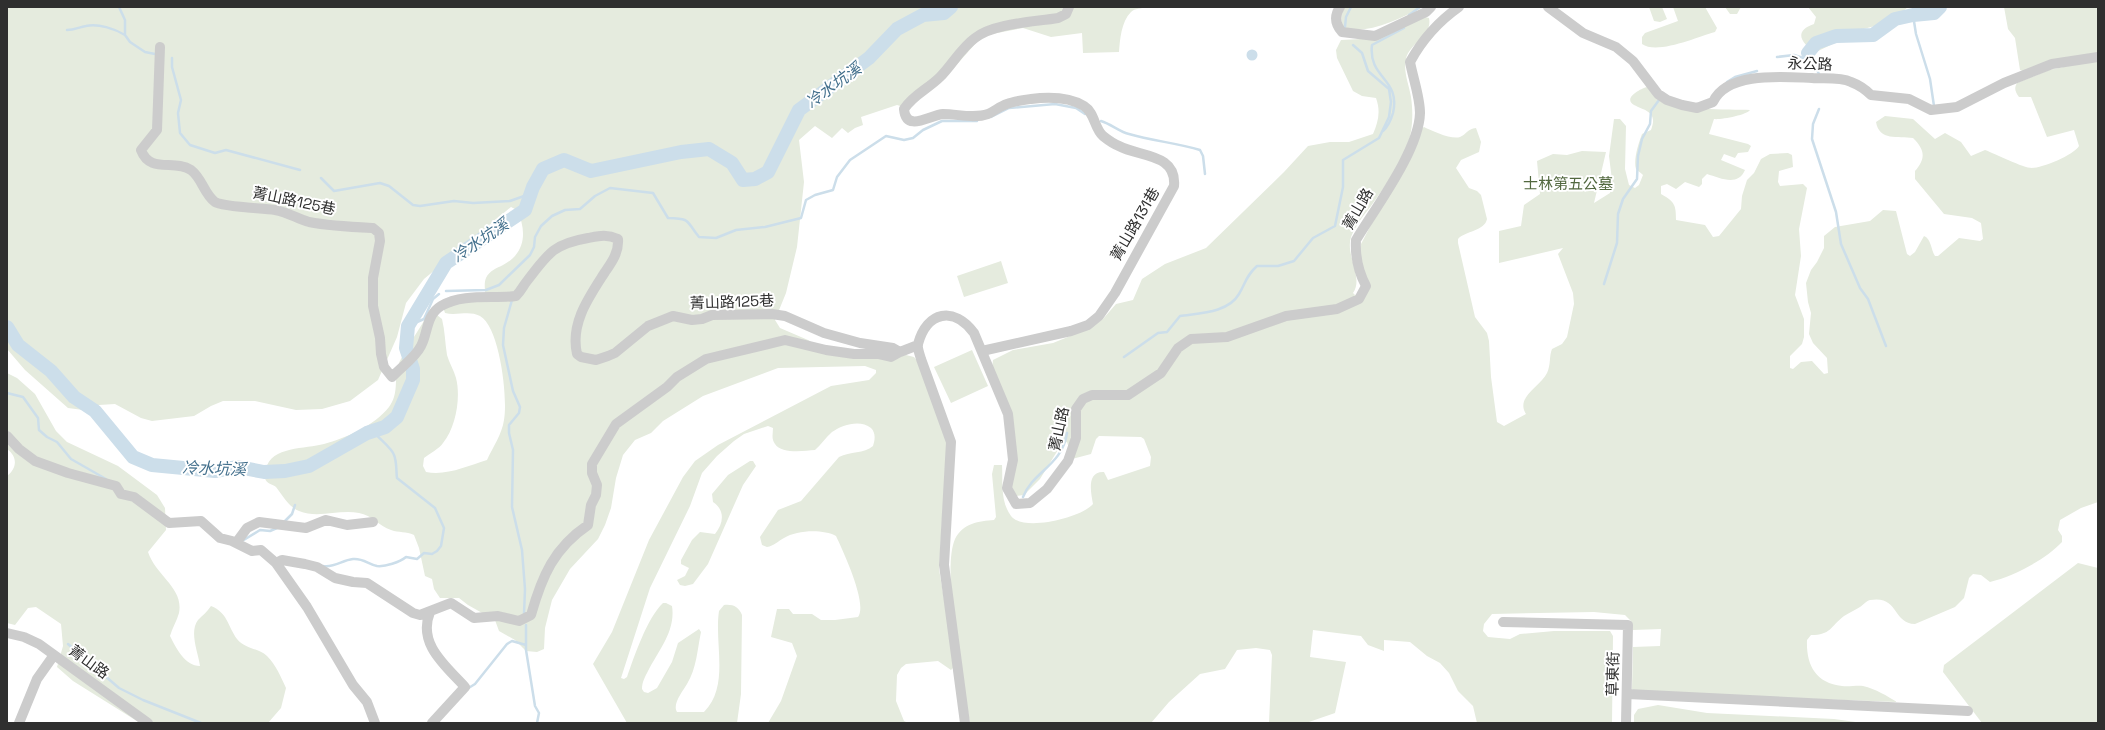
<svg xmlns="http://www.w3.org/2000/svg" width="2105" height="730" viewBox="0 0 2105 730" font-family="'Space Grotesk','Noto Sans TC',sans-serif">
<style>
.green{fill:#e5ebde}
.water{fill:#ccdeea}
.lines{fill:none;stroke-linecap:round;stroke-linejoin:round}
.stream{stroke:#ccdeea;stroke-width:2.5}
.river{stroke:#ccdeea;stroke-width:14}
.minor{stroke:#ccc;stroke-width:10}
.labels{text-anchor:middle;stroke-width:4;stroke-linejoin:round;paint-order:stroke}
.street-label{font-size:15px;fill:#2f2f2f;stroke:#fff}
.park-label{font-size:15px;fill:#52683f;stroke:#fff}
.water-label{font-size:16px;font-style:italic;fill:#426f8c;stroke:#fff}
</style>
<rect width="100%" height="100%" fill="#fff"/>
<!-- green -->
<path class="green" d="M7 7H1146C1141 9 1135 8 1131 12 1121 22 1120 40 1119 52L1083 53 1082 33 1051 37 1023 28 987 35 976 43 943 80 914 103 910 109 897 105 861 117 863 125 855 128 848 133 842 128 832 138 815 126 799 140 804 182 797 247 786 293 775 320 780 328 808 340 829 354 894 357 906 355 914 357 918 362 947 442 939 569 953 653V668L951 670 938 661 906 664 901 668 897 675 896 701 904 721 908 723H768L781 701 797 656 792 643 771 637 777 609H789L793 614H812L821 620H835L858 617C868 604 843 551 836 536 823 529 797 530 784 538 778 541 774 546 767 547L762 545 760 537 778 510 801 501 839 457C850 451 864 454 873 446 875 440 876 433 871 428 860 419 842 425 832 432 826 437 821 445 815 450 804 451 781 454 775 444 771 439 773 433 773 428L768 426 744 434 734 441 717 456 702 473 690 506 650 588 621 678 624 679 627 677C634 657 647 618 663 603H666L672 606C676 631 658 651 648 671 645 677 642 682 642 689L644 692 648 693 657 688 672 662 678 643 699 629 701 632C697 651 697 667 687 684 683 691 672 704 677 712H704C730 686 714 644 719 611L724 605C733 604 739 607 742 615L741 694 737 723H627L593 664 612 632 649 540 683 477 695 461 718 445 831 386 869 380 876 373V370L865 366 778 368 703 396 663 421 651 433 635 440 623 455 616 478 611 508 605 525 598 539 570 569 552 600 545 628 544 649 537 652 526 651 515 640 499 631 492 612 484 614 468 605 459 598H440L434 589 432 579 425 576 419 548 414 535C406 531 399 533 391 530 379 526 372 515 359 513 339 509 318 519 299 511 289 507 283 496 276 487 273 484 266 484 265 478 264 476 266 472 266 469 271 446 306 449 324 444 346 438 374 426 389 407 399 394 394 380 398 366 401 356 419 330 425 319L437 315 442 319C445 331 445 343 447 355 449 363 454 370 456 378 461 397 456 427 443 443 439 449 430 453 424 458L423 466 426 472C447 476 467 466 487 460 493 447 502 434 504 420 508 399 500 327 480 316 469 310 457 316 445 313L443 307 485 293C485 289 484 282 486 278 489 271 497 268 503 265 526 253 527 231 517 210L511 207 424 279 406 303 397 337 378 380 350 401 322 409 296 410 255 401H223L211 406 194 416 152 421 141 418 115 404 99 405 83 410 68 408 25 370 7 349Z
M1345 7H1423C1399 19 1373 33 1345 29 1340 21 1340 16 1345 7Z
M1649 7H1662L1667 19 1660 22 1654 21Z
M1673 7H1705L1717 28 1715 32C1697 37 1657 55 1642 44V37L1645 33 1678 21Z
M1725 7H1741L1737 14H1730Z
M1808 7H1908L1890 22 1852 32 1839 41 1816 52C1801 44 1793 31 1814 24L1816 17Z
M2004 7H2098V53L2023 71 2020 70 2015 38 2008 29Z
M1425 17 1429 18C1433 36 1409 43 1406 59 1403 72 1409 84 1411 97 1413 111 1413 127 1409 140 1401 164 1386 185 1371 206 1364 215 1355 226 1351 237 1345 255 1364 277 1353 293L1355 295 1367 292 1359 257 1361 244 1421 129 1424 127C1432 131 1452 140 1460 137 1467 134 1467 129 1476 128L1481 142 1479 152 1461 160 1456 168 1469 188 1477 191 1481 195 1487 219C1485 231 1465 231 1458 239V243L1475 317 1487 333 1489 341 1491 377 1497 422 1504 426 1526 414C1515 397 1541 386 1547 373 1551 365 1549 356 1552 349L1562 344 1567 337 1574 304 1573 293 1558 254 1563 248 1499 263V231L1521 226 1524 205 1540 194 1537 161 1553 154 1567 155 1582 151 1606 152 1594 203 1610 193 1612 180 1609 156 1614 119H1620L1626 126 1625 169 1629 185 1635 188 1639 185 1643 175C1641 173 1638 171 1636 169 1633 160 1639 142 1642 134L1651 130C1658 112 1646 111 1634 105 1622 98 1642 88 1647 87 1651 91 1654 96 1657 99 1669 111 1731 109 1750 110 1747 115 1720 120 1714 119L1709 134 1748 144 1751 146 1748 152 1738 153 1735 158 1724 154 1721 160 1745 170C1738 187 1720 178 1707 174L1702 179V184L1699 187 1685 182 1676 189 1667 184 1661 186V194C1675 202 1676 205 1676 220L1705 225 1713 237 1719 236 1741 209 1742 196 1747 180 1754 173 1761 159 1770 154 1788 153 1792 155 1793 167 1779 171 1778 182 1780 186 1803 184 1807 188 1799 229 1801 256 1795 295 1804 319V337L1802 344 1790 356V368L1793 369 1801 362 1812 361 1824 374 1828 373 1827 358 1813 343 1809 334 1811 313 1808 302 1806 283 1811 270 1817 262 1824 248V236L1835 227 1870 221 1883 210 1896 211 1907 254 1910 256 1915 252 1924 236C1931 238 1931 250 1935 256H1938L1959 238 1980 241 1983 239 1981 223 1972 218 1944 214 1915 179V171C1926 158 1925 150 1913 138 1898 136 1879 141 1876 122L1885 116 1913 119 1935 139 1945 133 1961 142 1971 156 1985 150C1996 154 2023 168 2032 168 2042 168 2074 155 2079 146L2074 130 2047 137 2031 97H2019C2015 92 2014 88 2017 83L2049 70 2098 60V502L2081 508 2060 520 2058 530 2062 536V542C2045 560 2014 576 1990 582L1981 575 1973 574 1969 578 1964 598 1955 607 1915 624C1892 623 1899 595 1870 600 1866 601 1863 605 1860 607 1855 610 1849 613 1844 616 1830 627 1831 635 1811 635L1807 640C1806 664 1815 683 1842 686 1849 687 1857 685 1863 686 1876 689 1887 696 1897 702L1635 692 1632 689 1633 647 1660 646 1661 629 1633 630 1631 621 1625 615 1594 612 1492 614 1484 624 1483 631 1488 637 1510 639 1520 634 1554 631H1610L1613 636 1612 723H1477L1473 706 1458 691 1449 673 1440 663 1427 656 1410 642 1384 640V651L1368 645 1361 636 1313 630 1310 657 1346 662 1335 713 1306 723H1269L1272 655 1270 650 1256 648 1237 650 1225 669 1200 674 1169 702 1151 723H970C964 684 941 571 955 539 963 523 979 521 994 520L996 517 992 474 994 465H1002C1003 482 1000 501 1011 516 1023 532 1081 518 1093 504 1091 493 1086 471 1104 472L1108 480 1150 466 1151 457 1144 439 1141 437 1099 436 1096 439 1091 454 1072 459 1067 442 1061 445 1040 479 1024 495 1015 496C1007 483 1016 475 1015 463 1010 431 1000 400 992 369L993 360 1013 350 1053 343 1090 328 1103 319 1116 304 1133 300 1142 279 1165 264 1206 248 1284 172 1308 146 1330 142H1349L1373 134C1378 122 1381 112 1376 98L1362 96 1353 91 1337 58 1336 50 1341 40 1361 39Z
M1001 261 1008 283 964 297 957 276Z
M972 350 988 386 951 403 934 367Z
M7 373 17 378 35 394 56 431 67 442 118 466 157 495 165 508 166 530 148 552C156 576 184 588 179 613 177 621 172 628 170 636 176 648 185 666 200 666 198 652 189 632 198 620 203 615 207 612 211 606 228 613 227 625 237 639 245 649 258 648 267 656 276 665 281 677 286 688L281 708 268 723H140L73 681 57 667 63 646 61 624 36 607 28 608 15 625 7 623V476C17 468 18 457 7 449Z
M750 461H753L756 466 743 485 708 564 693 584 685 586 680 585 677 580 685 576 689 568 681 564V560L692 540 700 532 715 534C724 523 725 510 713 502L712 494 728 475Z
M2078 563 2098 568V723H1982L1943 672 1944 665Z
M1658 705 1707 713 1834 719 1863 723H1634V715L1638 709Z"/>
<!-- water -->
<path class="water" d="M1246.5 55a5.5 5.5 0 1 1 11 0a5.5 5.5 0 1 1-11 0Z"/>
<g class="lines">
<!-- stream -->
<path class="stream" d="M119 7 125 20V35L130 42 145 52 155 54
M1409 15 1420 7
M1913 15 1916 34 1930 79 1934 106
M1345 27 1346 17 1351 7
M67 30C75 30 79 27 86 26 98 23 115 29 125 35
M1777 57 1794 55 1803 58 1808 53 1819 74
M172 58V67L181 100 178 113 180 133 190 145 215 153 226 150 300 170
M1727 82 1735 77 1757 71
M1819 109 1813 124 1812 139 1836 212 1841 244 1860 288 1868 299 1886 346
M991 117 1009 108 1055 104 1076 108 1085 114
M1101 121C1111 124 1120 132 1129 134 1153 141 1177 143 1200 150L1203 156 1205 174
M1383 131C1389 126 1391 120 1393 113 1401 78 1368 79 1372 45L1404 28
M321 178 334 191 380 183 389 186 413 205 420 206 454 201 473 203 510 201 527 195 533 187
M1604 284 1617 243 1618 214 1623 199 1637 179 1638 156 1642 139 1650 124 1651 111 1659 100
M446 291 486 290 499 285 530 255 534 247 535 237 541 226 552 216 565 210 580 209 595 196 610 188 653 193 668 218C692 219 685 220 699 237L716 238 736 230 765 227 801 218 806 200 815 195 833 190 837 177 850 160 886 136 904 140 913 138 923 130 942 121H977
M512 300 504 328 503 345 513 391 520 407 519 413 509 425V433L513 450 512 507 522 550 525 589 524 614
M408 326 424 319 433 299 439 294
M1124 357 1158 333 1167 332 1180 316C1199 313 1228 313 1239 294 1246 282 1246 276 1257 266H1278L1294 261 1313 238 1335 226 1343 187V160L1379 138 1389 117 1391 102 1389 89 1368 71 1362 53 1353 45
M7 393 23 397 38 418 39 430 47 437 57 442 71 459 106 479
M1023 497C1033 471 1062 466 1067 433
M284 522 292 514 295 505
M242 541 260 530 270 531 277 528
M323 566C335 568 342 560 353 559 363 558 368 564 377 566 385 567 400 562 406 557L417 559 424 553 432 554 437 551 441 546 444 528 435 508 397 478C396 471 397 462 394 455 392 448 378 438 373 431
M526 625V650L535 706 539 713 537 723
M68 644 119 688 143 700 201 723
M467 689 475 684 507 644 512 641 526 645"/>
<!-- river -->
<path class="river" d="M1808 53 1816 43 1836 36 1873 35 1895 19 1913 15 1934 13 1940 7
M7 327 18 345 51 371 74 397 95 411 133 457 152 465 215 471 238 467 264 472 285 471 309 466 367 433 385 427 397 417 413 380V369L406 348 408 326 446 263 525 210 533 187 543 169 564 160 591 171 681 152 709 149 732 163 743 180 755 179 768 172 799 110 869 58 897 29 923 15 944 13 951 7"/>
<!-- minor -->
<path class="minor" d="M1340 7C1334 16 1335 24 1342 32L1375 36 1426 12 1431 7
M1548 7 1583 33 1616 47 1633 61 1658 94 1667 100 1682 105 1697 108 1713 102C1727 71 1784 77 1812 78 1824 79 1840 77 1851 82 1859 85 1865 89 1871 95L1909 99 1931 110 1957 107 2004 83 2052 64 2098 57
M160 47 157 130 141 150C150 174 174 159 191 170 202 178 204 194 215 202 223 207 261 208 275 210 287 212 298 219 309 222 330 226 352 227 373 228L379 233 380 241 373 278V306L380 338 381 354 384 367 392 377C401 367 415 358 421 346 428 333 426 315 441 306 463 293 493 299 516 296 521 291 523 286 527 281 548 254 553 244 588 238 599 236 607 234 618 239 619 252 612 262 605 272 589 297 570 323 577 354L581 357 596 360 608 356 615 353 648 326 673 316 692 320 702 319 712 315 772 314 785 316 824 333 860 343 893 348 900 352 918 345
M982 351 1071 331 1088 325 1099 316 1115 293 1174 186C1177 153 1139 157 1119 146 1114 144 1108 140 1103 136 1094 128 1095 113 1084 106 1069 97 1047 97 1031 99 1023 100 1014 101 1007 104 1000 106 995 111 988 114 974 119 958 114 943 114 930 115 906 133 904 109 913 95 928 89 940 77 952 65 961 48 975 38 993 23 1035 22 1058 18L1066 14 1069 7
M7 436 19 449 35 461 68 473 116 486 121 494 134 497 169 523 201 521 220 538 232 541 252 551 261 550 276 563 307 607 353 685 367 702 375 723
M236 543 247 528 259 522 306 528 326 520 347 525 373 522
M276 563 282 560 305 564 317 567 335 578 353 582 367 583 413 613 420 615 451 603 474 618 498 616 519 621 531 615C542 576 554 548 588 525L591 505 596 495 597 485 592 473V464L616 424 667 387 677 377 706 359 785 340 826 350 854 354H878L891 357 900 352
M430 612C417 644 446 666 465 687L432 723
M1503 622 1628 625 1626 723
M7 633 24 637 39 644 148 723
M1628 694 1968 711
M19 723 37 679 54 655
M965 723 944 565 951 442 921 359C920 355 917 348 918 344 927 311 954 306 974 333L1008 414 1013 460 1007 488 1016 504 1030 503 1047 489 1068 461 1076 438V409L1083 399 1092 395H1128L1161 373 1178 348 1191 339 1227 337 1286 316 1337 309 1359 299 1366 286C1358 271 1355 257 1356 240 1376 207 1419 150 1420 113 1420 97 1413 78 1410 62 1422 40 1439 21 1459 7"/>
</g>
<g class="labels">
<!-- street labels -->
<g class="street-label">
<text transform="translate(1810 64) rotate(2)" y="5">永公路</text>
<text transform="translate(294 201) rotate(12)" y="5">菁山路125巷</text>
<text transform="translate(1358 209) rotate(-60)" y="5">菁山路</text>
<text transform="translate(1135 224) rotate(-60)" y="5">菁山路131巷</text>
<text transform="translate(732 302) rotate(-2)" y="5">菁山路125巷</text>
<text transform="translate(1059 429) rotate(-78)" y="5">菁山路</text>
<text transform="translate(89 662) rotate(36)" y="5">菁山路</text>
<text transform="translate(1613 674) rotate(-89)" y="5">草東街</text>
</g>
<!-- park labels -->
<g class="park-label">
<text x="1568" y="189">士林第五公墓</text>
</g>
<!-- water labels -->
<g class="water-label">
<text transform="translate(833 85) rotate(-36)" y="6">冷水坑溪</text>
<text transform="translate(480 240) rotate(-34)" y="6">冷水坑溪</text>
<text transform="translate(214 468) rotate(2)" y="6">冷水坑溪</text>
</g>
</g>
<!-- border -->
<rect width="2105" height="730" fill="none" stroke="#2f2f2f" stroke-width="16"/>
</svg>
